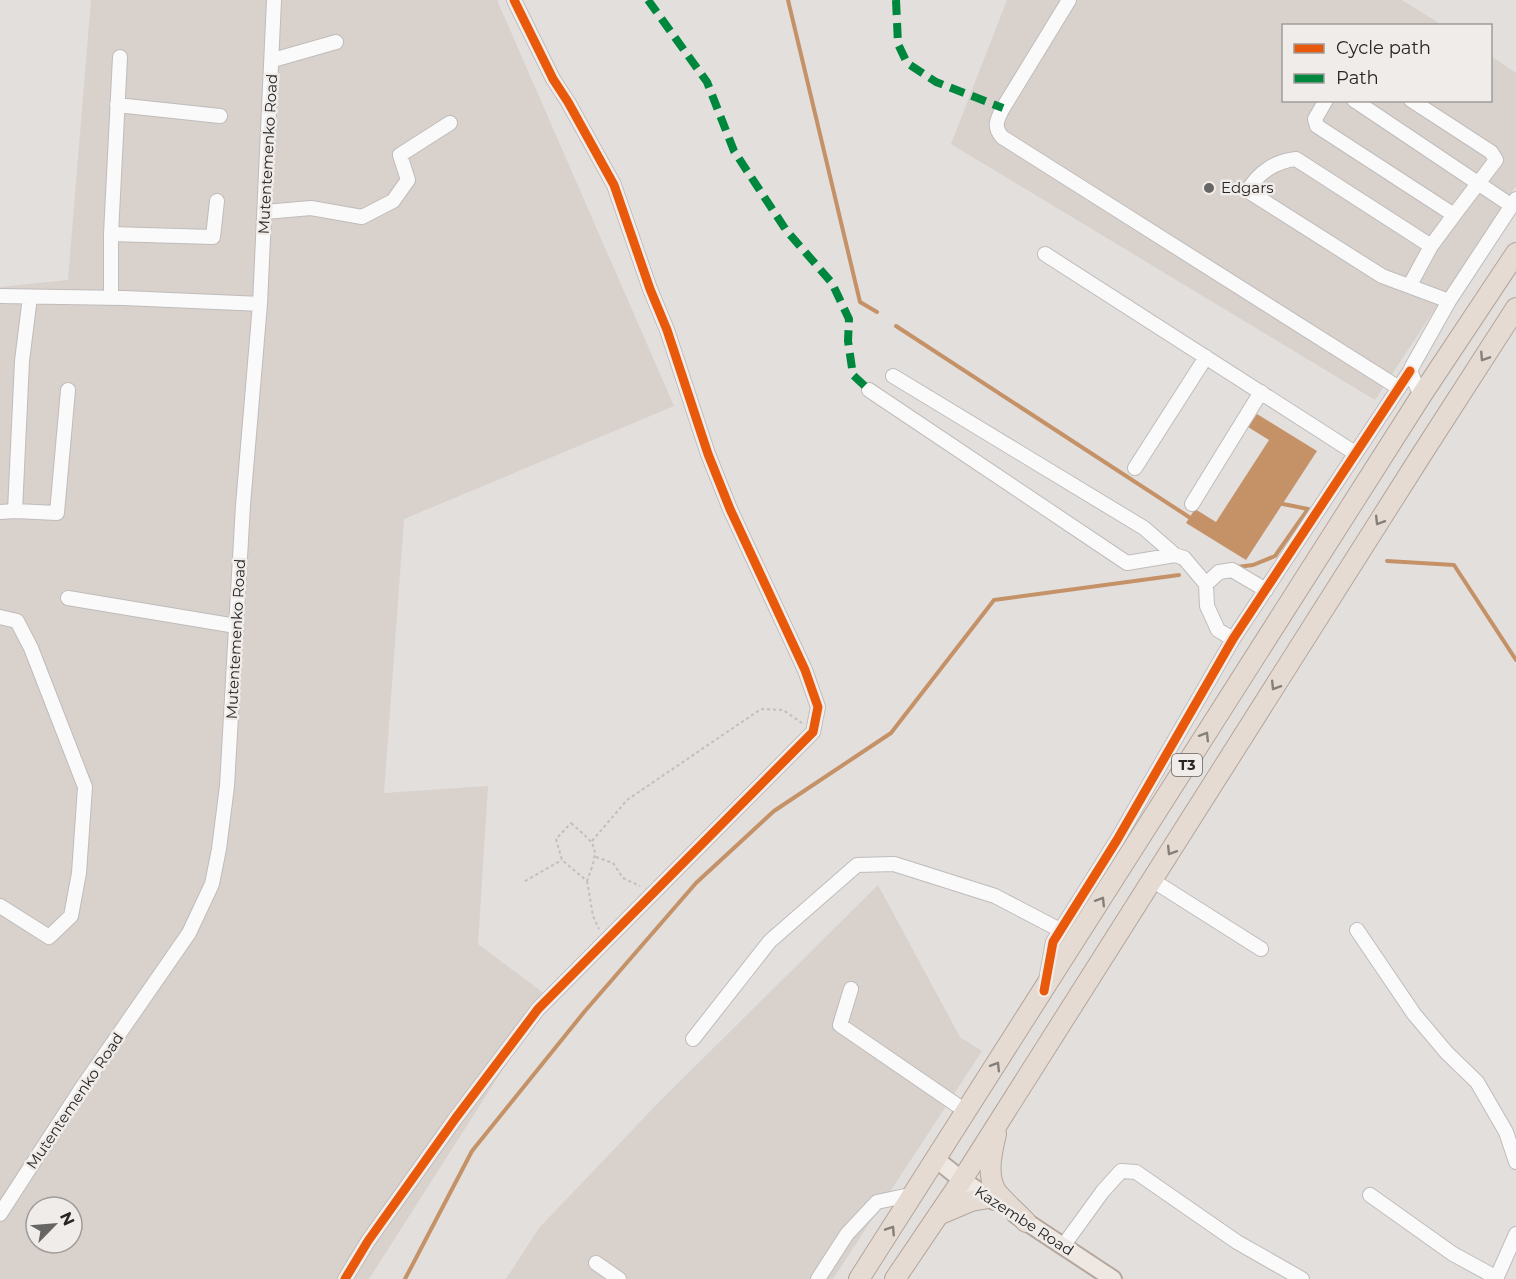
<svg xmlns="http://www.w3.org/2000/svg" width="1516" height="1279" viewBox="0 0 1516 1279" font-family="Montserrat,sans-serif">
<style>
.built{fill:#d9d1cc;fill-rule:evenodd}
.water{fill:#c59268}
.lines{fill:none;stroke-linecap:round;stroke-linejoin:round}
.stream{stroke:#c59268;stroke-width:4}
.minor-casing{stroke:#bfbcbb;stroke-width:16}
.major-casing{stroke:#b3a69c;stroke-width:20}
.highway-casing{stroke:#b3a69c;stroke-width:22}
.path{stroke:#c0bebe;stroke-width:2;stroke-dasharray:3 3;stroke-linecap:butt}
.minor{stroke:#fbfafa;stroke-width:14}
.major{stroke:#efe8e2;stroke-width:16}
.highway{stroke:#e6dbd2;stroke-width:20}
.quiet{stroke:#00873e;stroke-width:8;stroke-dasharray:15 8;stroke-linecap:butt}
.cycleway-casing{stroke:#f0ece9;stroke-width:13}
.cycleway{stroke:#e8590c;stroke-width:9}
.oneway{stroke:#86807b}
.poi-dot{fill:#686665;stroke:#f0ece9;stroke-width:2}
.labels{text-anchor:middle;stroke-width:5;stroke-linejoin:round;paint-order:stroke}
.shield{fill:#f0ece9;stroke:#63615f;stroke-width:1.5}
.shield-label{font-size:14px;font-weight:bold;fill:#272524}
.street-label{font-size:15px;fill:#272524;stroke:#f0ece9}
.poi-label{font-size:15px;fill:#272524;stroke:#f0ece9;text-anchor:start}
</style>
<rect width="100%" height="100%" fill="#e2dfdd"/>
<!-- built -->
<path class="built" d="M91 0H497L674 406 404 519 384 793 488 786 478 944 549 997 369 1279H0V287L68 280ZM36 1207H72V1243H36Z
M1007 0H1402L1442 25 1284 26V100H1490L1491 56 1516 73V186L1375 400 951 144Z
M878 885 960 1037 982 1051 833 1279H506L539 1228 659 1102Z"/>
<!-- water -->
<path class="water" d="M1257 414 1317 451 1246 560 1186 523 1195 509 1216 522 1269 440 1248 427Z"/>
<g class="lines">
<!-- stream -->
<path class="stream" d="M788 0 860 302 877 312
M896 326 1192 519
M1387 561 1454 565 1516 660
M1237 567 1253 565 1275 556 1308 509 1278 503
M405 1279 472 1151 585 1011 696 883 774 811 891 733 994 600 1179 575"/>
<!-- minor casing -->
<g class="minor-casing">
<path id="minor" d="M1069 0 1003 108C997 120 993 126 1002 137L1399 388
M273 60 336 42
M1326 100 1315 119 1317 126 1454 215 1431 246
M1354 100 1512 206
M1411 100 1491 152 1496 160 1454 215
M117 105 220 116
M265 212 311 208 362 217 393 201 408 180 400 155 450 123
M111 234 120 57
M1045 254 1355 453
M1410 285 1431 246 1296 159C1276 161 1257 173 1248 191L1382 276 1449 301
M0 296 124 298 260 304
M111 298V234L213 237 217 201
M893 376 1144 528 1175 555
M869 390 1127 563 1175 555 1184 558 1206 584 1207 606 1218 630 1233 639
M1421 396 1410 371 1414 363 1449 301 1516 199
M1135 468 1206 357
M1192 504 1261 392
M15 511 57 513 68 390
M0 512 15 511 22 361 30 297
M1206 584 1219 572 1232 570 1266 590
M68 598 236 626
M0 617 17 621 31 648 85 787 79 873 71 916 49 937 0 906
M1152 880 1261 949
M1357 930 1414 1014 1447 1053 1477 1082 1506 1132 1516 1162
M1046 980 1053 942 1117 840 1233 639 1410 371
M851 989 840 1025 967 1112
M693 1039 770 941 857 865 894 864 995 896 1060 930
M1370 1195 1453 1254 1497 1278
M0 1214 81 1089 189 933 212 884 219 849 227 786 243 505 260 304 274 0
M1063 1246 1103 1191 1121 1171 1136 1172 1237 1242 1302 1279
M596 1263 619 1279
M345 1279 368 1241 455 1119 538 1009 813 732 818 707 805 670 730 509 708 454 667 330 650 289 614 185 568 102 553 79 514 0
M818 1279 847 1234 877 1202 914 1194
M1496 1279 1516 1234"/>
</g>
<!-- major casing -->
<g class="major-casing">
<path id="major" d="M937 1160 962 1180 994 1201
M1016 1215 1113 1279"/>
</g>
<!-- highway casing -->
<g class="highway-casing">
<path id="highway" d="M996 1134C992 1151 986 1175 996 1191 1004 1202 1017 1212 1026 1222
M938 1215 971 1201 989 1198
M859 1279 1421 396 1516 253
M895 1279 962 1180 1420 457 1516 308"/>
</g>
<!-- path -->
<path class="path" d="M571 823C598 847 600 846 587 881L562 860 556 839Z
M592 841 627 800 761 709 783 710 802 723
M596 857 613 863 623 878 640 886
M525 881 562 860
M587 881 593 916 599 929"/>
<!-- minor -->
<use href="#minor" class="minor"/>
<!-- major -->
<use href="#major" class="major"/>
<!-- highway -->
<use href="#highway" class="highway"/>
<!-- quiet -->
<path class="quiet" d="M648 0 707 82 734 151 786 230 832 283 849 319 848 341 853 375 869 390
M896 0 898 44 907 63 936 82 1003 108"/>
<!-- cycleway casing -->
<g class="cycleway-casing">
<path id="cycleway" d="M1044 991 1053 942 1117 840 1233 639 1410 371
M345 1279 368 1241 455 1119 538 1009 813 732 818 707 805 670 730 509 708 454 667 330 650 289 614 185 568 102 553 79 514 0"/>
</g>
<!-- cycleway -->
<use href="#cycleway" class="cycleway"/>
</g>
<!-- one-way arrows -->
<defs><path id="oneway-chevron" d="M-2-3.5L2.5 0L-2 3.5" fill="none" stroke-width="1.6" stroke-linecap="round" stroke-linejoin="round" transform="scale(1.5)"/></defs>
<g class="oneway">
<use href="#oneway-chevron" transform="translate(1484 357) rotate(123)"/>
<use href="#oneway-chevron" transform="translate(1379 521) rotate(122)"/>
<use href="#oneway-chevron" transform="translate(1275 686) rotate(122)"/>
<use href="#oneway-chevron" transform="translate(1205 736) rotate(-58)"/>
<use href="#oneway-chevron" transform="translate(1171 851) rotate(122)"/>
<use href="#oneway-chevron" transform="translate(1101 901) rotate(-58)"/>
<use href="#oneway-chevron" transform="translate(996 1066) rotate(-58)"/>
<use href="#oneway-chevron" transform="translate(891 1230) rotate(-57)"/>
</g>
<!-- markers -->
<circle class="poi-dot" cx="1209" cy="188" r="6"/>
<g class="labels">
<!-- shield labels -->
<rect class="shield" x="1172" y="754" width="30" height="22" rx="4.5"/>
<g class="shield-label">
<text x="1187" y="770">T3</text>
</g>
<!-- street labels -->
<g class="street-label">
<text transform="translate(268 154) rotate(-87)" y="5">Mutentemenko Road</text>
<text transform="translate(236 639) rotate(-87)" y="5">Mutentemenko Road</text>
<text transform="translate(75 1101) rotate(-56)" y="5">Mutentemenko Road</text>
<text transform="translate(1024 1221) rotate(33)" y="5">Kazembe Road</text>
</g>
<!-- poi labels -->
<g class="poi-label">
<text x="1221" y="193">Edgars</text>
</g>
</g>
<!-- legend -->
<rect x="1282" y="24" width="210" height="78" fill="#f0ece9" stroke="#a09c9a" stroke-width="1.5"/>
<rect x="1294" y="44" width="30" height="9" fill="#e8590c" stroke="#a09c9a" stroke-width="1.5"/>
<text x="1336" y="54" font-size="18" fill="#272524">Cycle path</text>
<rect x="1294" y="74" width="30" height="9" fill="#00873e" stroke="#a09c9a" stroke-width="1.5"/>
<text x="1336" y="84" font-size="18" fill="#272524">Path</text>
<!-- north arrow -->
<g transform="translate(54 1225) rotate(65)"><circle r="28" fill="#f0ece9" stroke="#a09c9a" stroke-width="1.5"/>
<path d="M0-4.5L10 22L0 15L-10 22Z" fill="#686665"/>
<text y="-9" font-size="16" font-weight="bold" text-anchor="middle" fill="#272524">N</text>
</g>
</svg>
